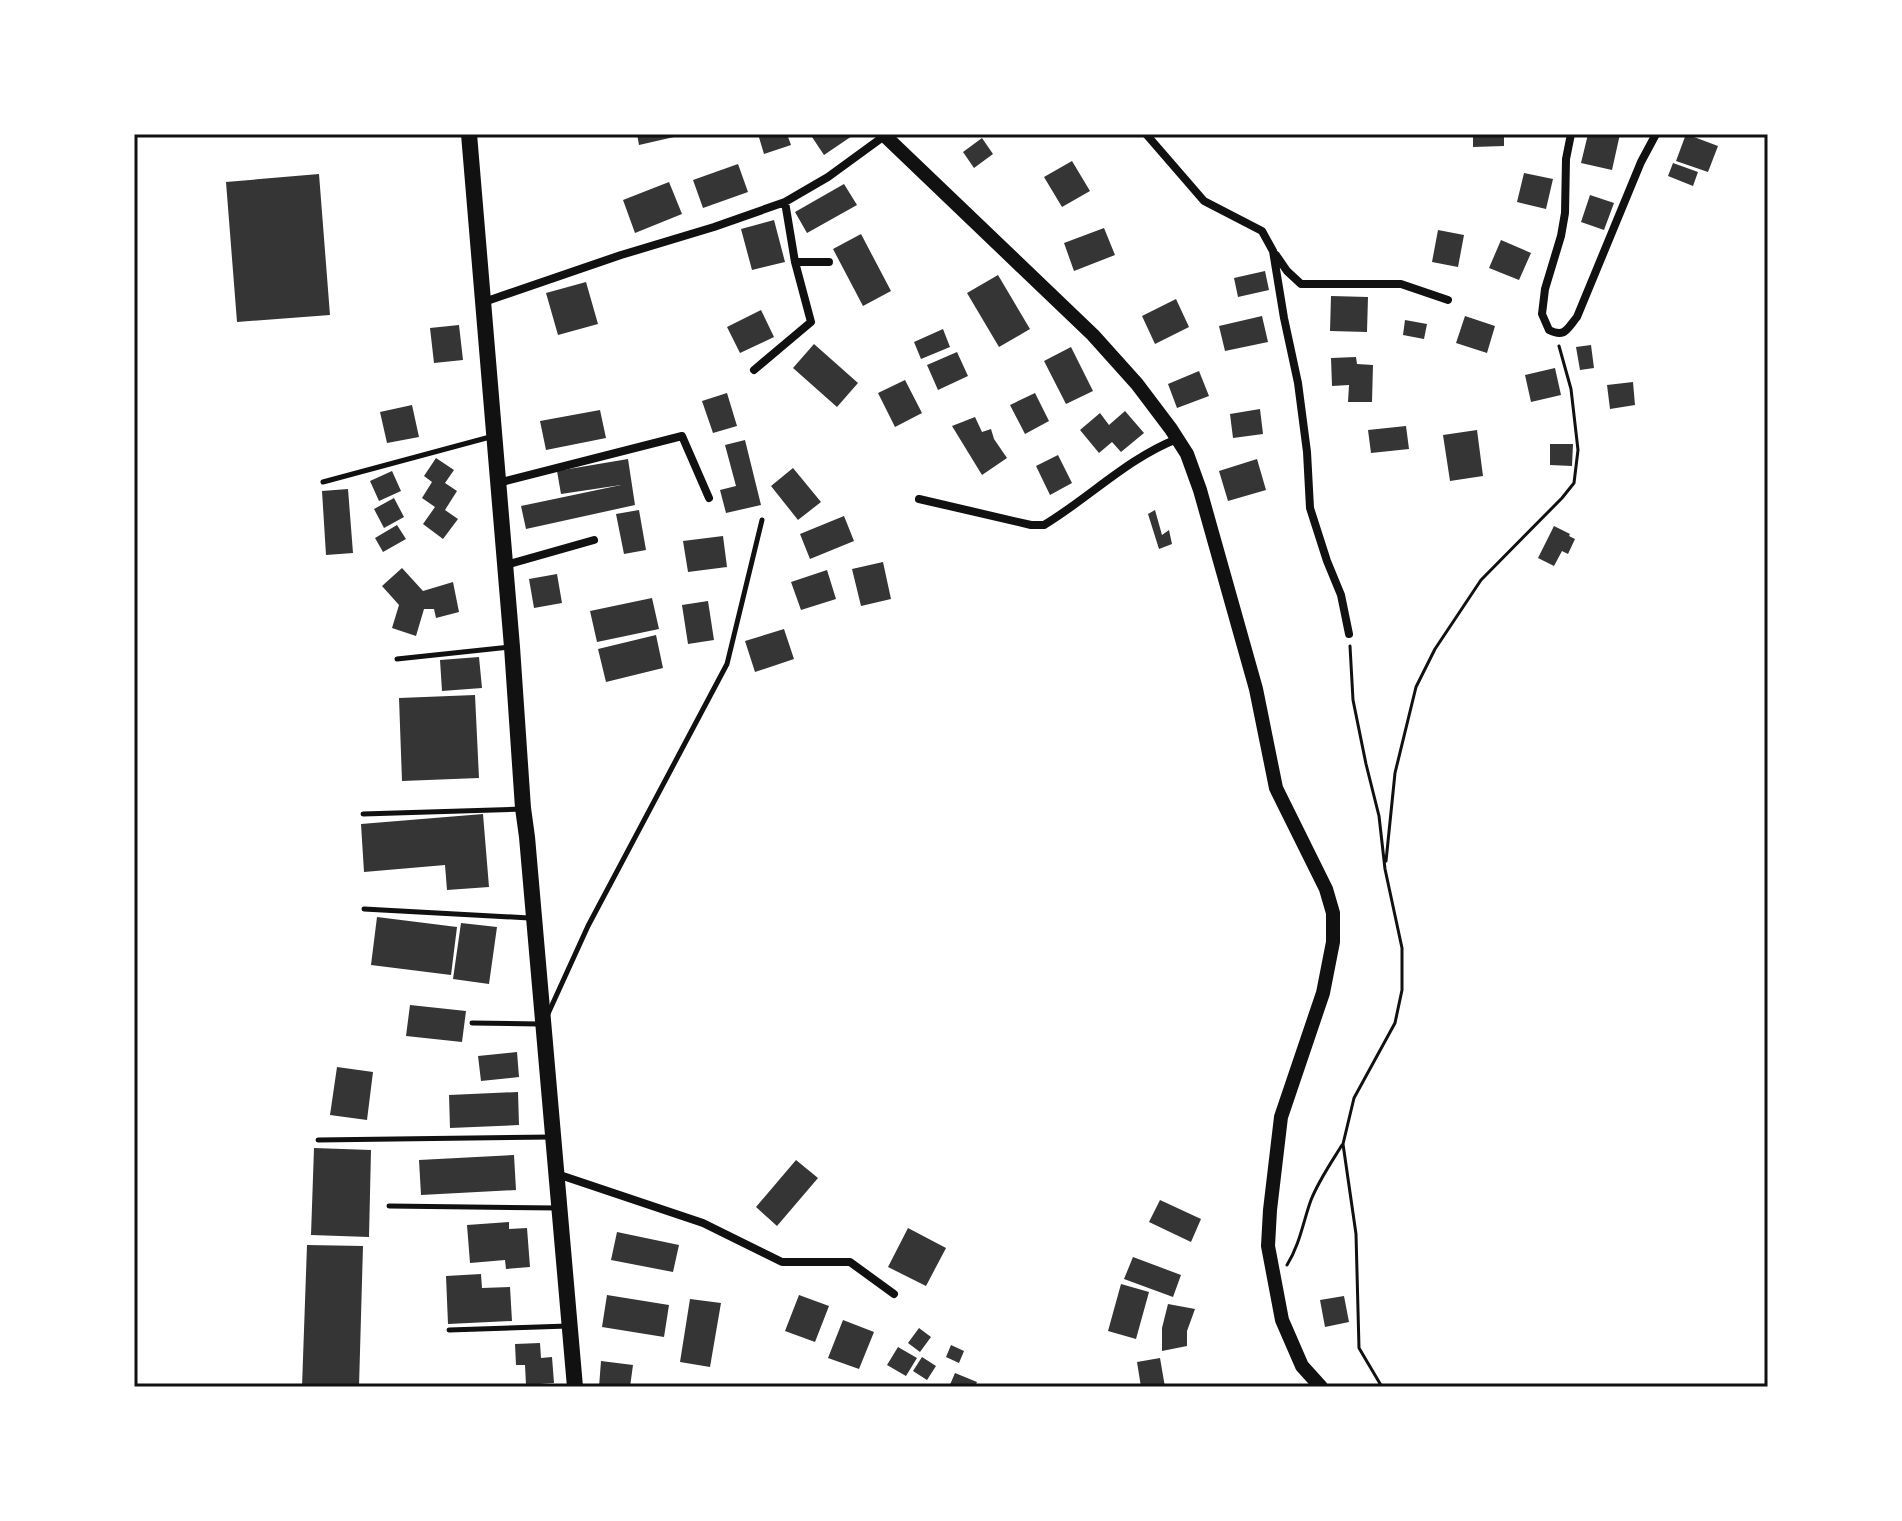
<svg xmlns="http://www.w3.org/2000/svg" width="1902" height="1521" viewBox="0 0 1902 1521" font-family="'Libre Baskerville',serif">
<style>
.building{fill:#353535}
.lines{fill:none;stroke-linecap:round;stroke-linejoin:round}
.path{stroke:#111;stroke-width:3}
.service{stroke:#111;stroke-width:5}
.minor{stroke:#111;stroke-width:8}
.tertiary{stroke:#111;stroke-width:14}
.primary{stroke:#111;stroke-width:16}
.neatline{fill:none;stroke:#111;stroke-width:3}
</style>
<rect width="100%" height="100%" fill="#fff"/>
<!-- building -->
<path class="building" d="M637 134H674V137L639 145Z
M758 134H787L791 145 764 154Z
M810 134H850L852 136 824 155Z
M1473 134H1504V146L1473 147Z
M1588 134H1620L1612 170 1581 163Z
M1686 134 1718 146 1708 172 1676 161Z
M982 138 993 154 974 168 963 152Z
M1072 161 1090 191 1062 207 1044 177Z
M1673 163 1698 172 1693 186 1668 176Z
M738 164 748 192 703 208 693 180Z
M1524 173 1553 179 1546 209 1517 202Z
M319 174 330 315 237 322 226 182Z
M669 182 682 214 635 233 623 200Z
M844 184 857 205 807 233 795 212Z
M1590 195 1614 203 1604 230 1581 222Z
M774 220 785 262 752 270 741 229Z
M1104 228 1115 255 1074 271 1064 243Z
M1438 230 1464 235 1458 267 1432 262Z
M861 234 891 291 863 306 833 249Z
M1501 240 1531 253 1519 280 1489 268Z
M1265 271 1269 290 1238 297 1234 278Z
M998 275 1030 329 999 347 967 293Z
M586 282 598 324 558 335 546 293Z
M1331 296 1368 297 1367 332 1330 331Z
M1176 299 1189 327 1155 344 1142 316Z
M761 310 774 337 740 353 727 327Z
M1262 316 1268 342 1225 351 1219 326Z
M1465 316 1495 326 1487 353 1456 343Z
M1405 320 1427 324 1424 339 1403 335Z
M459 325 463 360 434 363 430 328Z
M943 329 950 347 921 359 914 342Z
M814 344 858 383 837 407 793 368Z
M1591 345 1594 368 1580 370 1576 347Z
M1071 347 1093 391 1066 404 1044 361Z
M957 352 968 376 938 390 927 365Z
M1356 357 1357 364 1373 365 1372 402H1348L1349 385 1332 386 1331 358Z
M1555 368 1561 395 1531 402 1525 375Z
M1199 371 1209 396 1177 408 1168 384Z
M905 380 922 413 895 427 878 393Z
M1633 382 1635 405 1610 409 1607 385Z
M727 393 737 426 713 433 702 401Z
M1035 393 1049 421 1025 434 1010 405Z
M412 405 419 437 387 443 380 412Z
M1260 409 1263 434 1233 438 1230 414Z
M600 410 606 438 546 450 540 421Z
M1125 411 1144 433 1121 452 1112 442 1099 453 1080 430 1100 413 1109 425Z
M975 417 982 432 991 429 994 439 1007 458 982 475 952 426Z
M1406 426 1409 449 1371 453 1368 430Z
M1477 430 1483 476 1450 481 1443 435Z
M745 440 761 505 726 513 720 490 736 486 725 445Z
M1550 444H1573L1572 466 1550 465Z
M1058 455 1072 483 1050 495 1036 466Z
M436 458 454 470 445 483 457 491 445 510 458 519 443 539 423 524 435 507 422 498 432 482 424 476Z
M628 459 635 505 526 529 521 506 621 485 561 494 557 471Z
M1257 459 1266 490 1228 501 1219 471Z
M793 468 821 502 798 520 771 486Z
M392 471 401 491 379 501 370 481Z
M348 489 353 553 326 555 322 491Z
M394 498 404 517 384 528 374 509Z
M639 510 646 550 624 554 616 514Z
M1155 510 1162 535 1169 530 1172 544 1159 549 1148 514Z
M844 516 854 541 810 559 800 534Z
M397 525 406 539 383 552 375 538Z
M1554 526 1570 534 1569 536 1575 539 1568 554 1562 551 1554 566 1538 558Z
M723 536 727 567 688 572 683 541Z
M883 562 891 599 861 606 852 569Z
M402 568 423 591 453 582 459 612 436 618 434 609H424L416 636 392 628 399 605 382 586Z
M827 570 836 599 801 610 791 582Z
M557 574 562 603 534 608 529 579Z
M652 598 659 629 597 642 590 611Z
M708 601 714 640 688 644 682 605Z
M784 629 794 659 755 672 745 641Z
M656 635 663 668 606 682 598 649Z
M479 657 482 688 442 691 440 660Z
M475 695 479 778 402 781 399 698Z
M483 814 489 887 447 890 445 865 364 872 361 824Z
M377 917 457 927 451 975 371 965Z
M461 923 497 927 489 984 453 979Z
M410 1005 466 1011 462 1042 406 1036Z
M517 1052 519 1077 481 1081 478 1056Z
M337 1067 373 1072 367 1120 330 1115Z
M518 1092 519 1125 450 1128 449 1095Z
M314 1148 371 1150 369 1237 311 1235Z
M514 1155 516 1190 421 1195 419 1160Z
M796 1160 818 1178 777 1226 756 1207Z
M1160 1200 1201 1219 1191 1242 1149 1222Z
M509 1222V1229L527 1228 530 1267 506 1269 505 1260 470 1263 467 1225Z
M908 1228 946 1248 926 1286 888 1267Z
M617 1232 679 1245 673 1272 611 1260Z
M307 1245 363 1246 359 1387H302Z
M1133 1257 1181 1275 1173 1297 1124 1279Z
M481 1274 482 1288 510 1287 512 1321 448 1324 446 1276Z
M1121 1284 1149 1292 1136 1339 1108 1331Z
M607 1295 669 1305 664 1337 602 1327Z
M799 1295 829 1306 815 1342 785 1331Z
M1344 1296 1349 1322 1325 1327 1320 1300Z
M690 1299 721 1303 710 1367 680 1362Z
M1168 1304 1195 1309 1187 1331V1346L1162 1351V1328Z
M843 1320 874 1332 859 1369 828 1358Z
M919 1328 931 1337 920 1352 908 1343Z
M540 1343 541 1358 552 1357 554 1383 526 1385 525 1365H516L515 1344Z
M951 1345 964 1351 959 1363 946 1357Z
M898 1347 917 1358 906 1376 887 1365Z
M922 1357 936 1366 927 1380 913 1371Z
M1160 1358 1165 1387H1141L1137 1362Z
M601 1361 633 1365 630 1387H599Z
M955 1373 977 1382 975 1387H949Z"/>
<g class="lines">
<!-- path -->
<path class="path" d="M1350 646 1353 700 1366 764 1379 816 1385 869 1402 948V990L1395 1023 1354 1098 1343 1144 1356 1234 1359 1348 1382 1387
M1386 861 1395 773 1416 687 1435 649 1481 580 1562 498 1574 483 1578 450 1571 389 1559 346
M1287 1265C1300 1244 1303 1222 1311 1200 1319 1180 1331 1163 1342 1145"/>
<!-- service -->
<path class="service" d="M323 482 490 437
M397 659 511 647
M363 814 522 809
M364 909 529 918
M547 1016 588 926 727 664 762 520
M472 1023 539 1024
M318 1140 552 1137
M389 1206 558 1208
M449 1330 568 1326"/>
<!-- minor -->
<path class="minor" d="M1146 134 1204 201 1262 231 1273 251 1284 318 1298 383 1307 452 1310 508 1327 561 1341 595 1349 634
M1571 134 1566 159 1565 213 1561 236 1545 289 1542 314 1549 330C1565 338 1567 329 1577 317L1641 162 1656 134
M1276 255 1287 271 1301 284H1401L1448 300
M795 262H829
M484 302 621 255 714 227 785 202 828 177 887 134
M754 370 811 322 795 262 785 202
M498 483 682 436 709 498
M919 499 1031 525H1044C1089 498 1128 458 1177 439
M506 565 594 540
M557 1174 703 1223 782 1262H850L894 1294"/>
<!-- tertiary -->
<path class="tertiary" d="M883 134 1093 335 1137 384 1171 429 1187 454 1200 490 1256 689 1276 788 1326 889 1333 913V942L1323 993 1281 1117 1270 1210 1268 1246 1282 1320 1302 1366 1321 1387"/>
<!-- primary -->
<path class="primary" d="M469 134 512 647 523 808 527 837 575 1387"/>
</g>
<!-- border -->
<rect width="1902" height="1521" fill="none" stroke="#ffffff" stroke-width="272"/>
<rect x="136" y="136" width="1630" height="1249" class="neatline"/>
</svg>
